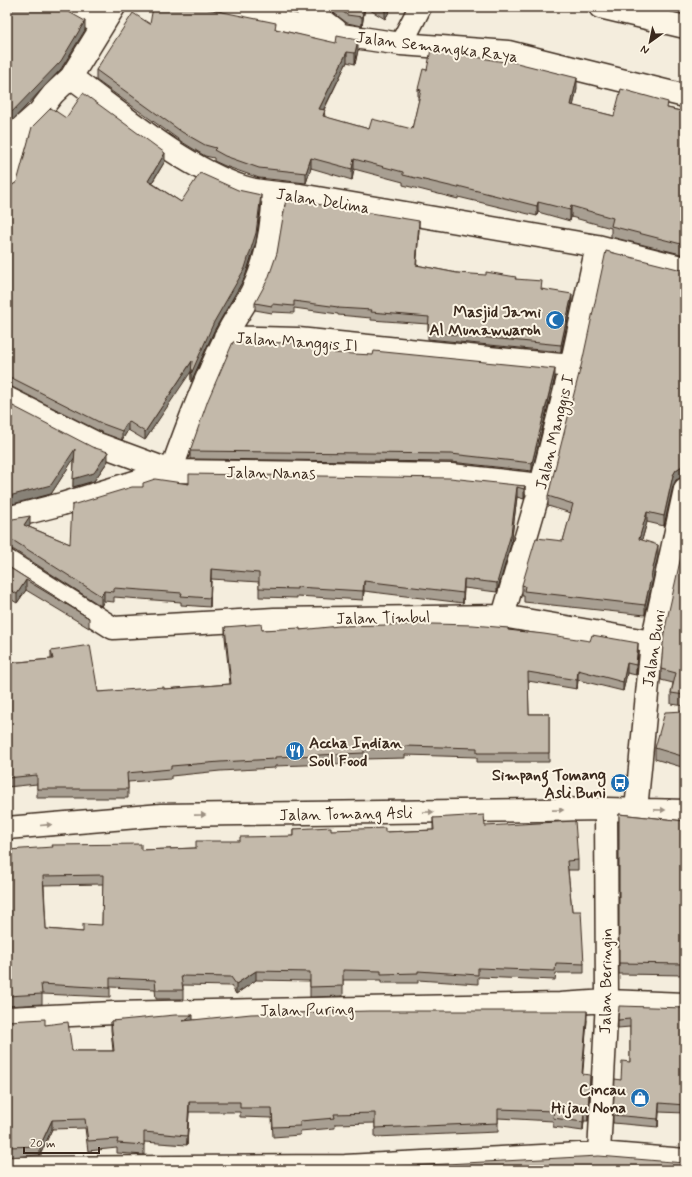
<svg xmlns="http://www.w3.org/2000/svg" width="692" height="1177" viewBox="0 0 692 1177" font-family="Mynerve,sans-serif">
<style>
.lines{fill:none;stroke-linecap:round;stroke-linejoin:round}
.street-casing{stroke:#3b2a1e;stroke-width:25}
.street{stroke:#fcf5e5;stroke-width:22}
.wall{fill:#a89f92;stroke:#3b2a1e;fill-rule:evenodd}
.shaded-wall{fill:#888277;stroke:#3b2a1e}
.building{fill:#c3b9aa;stroke:#3b2a1e;fill-rule:evenodd}
.oneway{fill:#9c9082}
.labels{text-anchor:middle;stroke-width:4;stroke-linejoin:round;paint-order:stroke}
.street-label{font-size:16px;fill:#3b2a1e;stroke:#fcf5e5}
.poi-label{font-size:16px;font-weight:bold;fill:#3b2a1e;stroke:#fcf5e5;text-anchor:end}
</style>
<rect width="100%" height="100%" fill="#f4eddd"/>
<filter id="ink" filterUnits="userSpaceOnUse"><feTurbulence type="fractalNoise" baseFrequency=".025" numOctaves="2"/><feDisplacementMap in="SourceGraphic" scale="8" xChannelSelector="R" yChannelSelector="G"/><feConvolveMatrix kernelMatrix="1 2 1 2 8 2 1 2 1" color-interpolation-filters="sRGB"/></filter>
<g filter="url(#ink)">
<g class="lines">
<!-- street casing -->
<g class="street-casing">
<path id="street" d="M68 7 103 25
M114 7 71 77C123 115 182 166 243 187 261 193 281 193 300 195L597 246 685 268
M211 7 341 35 401 44 508 52 685 96
M306 7 336 30
M600 7 685 27
M401 44 420 7
M7 183 13 153 21 128 39 112 53 94 71 77
M225 337 298 339 571 366
M7 398 98 444 171 471
M171 471C187 426 204 381 225 338 232 322 243 308 251 293 267 263 272 227 274 193
M7 518 62 504 171 471 451 475 541 485
M7 561 113 628 274 619 503 616 652 642
M503 616 541 485 571 366 597 246
M636 810 652 642 685 489
M7 828 161 815 606 809 685 811
M7 1018 114 1013 560 1004 607 1001 685 1004
M599 1153 607 1001 606 809
M7 1168 345 1166 599 1153 685 1160"/>
</g>
<!-- street -->
<use href="#street" class="street"/>
</g>
<!-- wall -->
<path class="wall" d="M326 7H365L362 26 347 23Z
M365 7H392L385 19Z
M208 9 276 29 358 50 355 64 347 62 324 110 325 117 369 129H412L419 100H418V89L427 70 577 89 573 106 614 116 668 108 685 112V255L611 237V228L571 217 570 221 538 212 537 216 458 197V199L403 185V182L354 169 352 180 311 168 306 183 259 178 225 166 214 161V158L205 156 182 142 96 80V70L150 24Z
M66 118 165 161 152 183 181 202 261 204 256 242 245 277 214 331 191 382V370L145 440 128 430 122 440 103 433 12 387 7 386V187L11 186 17 182Z
M419 229 416 265 457 273 516 279 572 301 561 352 428 339V324L371 320V318L338 315V314L294 308V313L272 312V313L255 310V303Z
M682 270H685V477H682L676 480 673 486 664 526 647 522 642 540 658 556 645 615 524 602V596H522V585L563 541 571 513 548 506V496Z
M297 347 334 353 555 377 532 471 451 462 190 459V451Z
M7 403 108 461 94 481 73 487 74 458 51 494 9 505 7 503Z
M189 484 525 486V496L524 499 517 497 511 544 497 592 464 588 463 603 364 591 363 600 297 596V598L259 597V582L211 579 210 607 181 605V602L114 597V602L104 601 101 606 14 550 7 549V520L30 525 29 527 70 544 143 487Z
M685 553V706L671 704V693L673 683 661 680V669Z
M7 566 89 618V628L26 590 17 603 7 597Z
M225 627 262 630H508L638 652 636 675 627 673 623 691 578 680 577 689 528 681 529 714H549V762H477V757L405 755V758L364 759V763L275 766V768L220 771 171 776V779L128 782V798H37V784L7 787V663L51 659V651L98 692 164 689 230 684 225 637Z
M685 711V768L655 759V748Z
M619 814 685 821V975L619 974Z
M433 818 485 826 578 860V870H568L572 911 584 964V973H556L555 980 478 977V984L418 980V983H381V980H343V996L310 997V981L256 980 236 994 231 986 183 985V999H156L155 989 110 987V997L42 994V1004L7 1006V850H141L196 848 240 841 293 836V829L385 832 433 830ZM103 884 102 925 83 932 46 929 44 885Z
M685 1008V1113L659 1112 658 1127 613 1123V1115L621 1080 630 1062V1027L618 1028V1020Z
M193 1020H587L582 1074 590 1084 588 1121H584L583 1131 553 1127V1121L498 1118V1132L375 1137V1123L335 1124V1128L300 1131V1135L273 1137 272 1118 240 1117V1112H189L187 1145 144 1142V1155L117 1153V1148L88 1151 85 1128 52 1129 40 1155 7 1157V1021L45 1025 72 1051H113L111 1030V1021Z"/>
<!-- shaded-wall -->
<path class="shaded-wall" d="M364 7H365L362 26V17Z
M387 7H392L385 19V11Z
M85 21V30L61 69 9 124 7 131V122L9 115Z
M358 40V50L355 64V53Z
M347 52V62L319 119V109Z
M577 78V89L571 115V105Z
M165 153V161L148 189V181Z
M311 158V168L306 183V173Z
M354 159V169L352 180V169Z
M261 195V204L256 242 245 277 214 331 191 382V374Z
M538 202V212L537 216V206Z
M571 206V217L570 221V210Z
M419 221V229L416 273V265Z
M572 294V301L561 352V345Z
M192 361V370L145 440V432Z
M555 369V377L532 471V463Z
M128 421V430L122 440V431Z
M75 449V457L51 494 9 505V496Z
M108 452V461L94 481 73 487V479Z
M682 466V477L676 480 673 486 664 526V516L673 475 676 470Z
M525 486V496L524 499V489Z
M517 487V497L511 544 497 592V583Z
M647 512V522L639 550V539Z
M30 516V525L24 534V525Z
M658 545V556L645 615V605Z
M211 569V579L210 607V598Z
M464 579V588L463 603V593Z
M26 580V590L17 603V594Z
M364 581V591L363 600V591Z
M104 591V601L101 606V596Z
M638 643V652L636 675V665Z
M627 663V673L623 691V682Z
M578 670V680L577 689V680Z
M256 971V980L236 994V984Z
M587 1011V1020L582 1083V1074Z
M193 1015V1024L183 1021Z
M590 1075V1084L588 1121V1112Z
M189 1102V1112L187 1145V1136Z
M659 1103V1112L658 1127V1119Z
M584 1111V1121L583 1131V1122Z
M52 1120V1129L40 1155V1146Z"/>
<!-- building -->
<path class="building" d="M7 7H60L85 21 61 61 9 115 7 122Z
M153 7H205L208 9 276 23 275 29 336 43 337 36 358 40 355 53 347 52 319 109 325 110 323 116 369 129 372 119 412 129 421 90 418 89 423 69 427 70 431 49 504 62 505 60 577 78 571 105 614 116 621 89 668 102 667 108 685 112V245L611 226 613 218 571 206 570 210 538 202 537 206 458 186V188L403 175V172L354 159 352 169 311 158 306 173 259 168 225 156 214 150 216 148 205 145 182 132 96 70 133 13 150 24Z
M337 7H364L362 17 347 15Z
M379 7H387L385 11Z
M83 93 165 153 148 181 181 202 200 173 238 190 261 195 256 233 245 268 214 322 191 374 192 361 145 432 128 421 122 431 103 424 12 378 7 377V187L11 186 17 182 32 127 51 108 66 118Z
M286 199 419 221 416 265 457 273 486 275V272L516 277 515 279 542 281 541 289 572 294 561 345 428 332 429 317 371 312 372 310 338 308V307L294 301V306L272 304V306L255 303 268 279 277 253Z
M606 251 682 270H685V466H682L676 470 673 475 664 516 647 512 639 539 658 545 645 605 524 591 525 586 522 585 536 538 563 541 573 504 548 496 583 358Z
M233 342 297 343V347H334V353L373 355 374 351 555 369 532 463 451 454 190 451 208 400Z
M7 403 92 447 108 452 94 473 73 479 75 449 51 485 9 496 7 495Z
M189 474 450 478 525 486 524 489 517 487 511 534 497 583 464 579 463 593 364 581 363 591 297 587V589L259 588V573L211 569 210 598 181 596 182 593 114 588V592L104 591 101 596 14 541 7 539V520L30 516 24 525 70 544 72 505 132 487H143V483L155 479 189 484Z
M682 552 685 553V695L671 693 676 673 661 669 664 633Z
M7 566 89 618 26 580 17 594 7 588Z
M261 624 262 630 300 628V630L339 626 433 624 473 625 508 628V630L544 634 590 641 592 635 638 643 636 665 627 663 623 682 578 670 577 680 528 672 529 714H549V753H477V748L405 746V749H364V753L275 757V759L220 762 171 766V769L127 773 128 789H37V775L7 778V663L53 659 51 651 90 645 98 692 164 687V689L231 684 225 627Z
M685 711V757L655 748 665 712Z
M619 814 685 821V964L619 963Z
M484 815 485 826 575 821 578 860 567 861 572 911H581L584 964 556 963 555 971 478 968V975L418 971V973L381 974V971L343 970V986L310 987V972L256 971 236 984 231 977 181 976 183 990H156L155 980 110 978V988L41 984 42 994 7 996V850L53 847 52 845 141 844V850L196 848V841H240V837L293 836V829L331 827V830L385 828V832L434 830 433 818ZM103 875 102 925 83 924V932L46 929 43 876Z
M619 1006 685 1008V1105L659 1103 658 1119 613 1115 615 1079 621 1080 622 1061 630 1062V1019L618 1020Z
M370 1011H587L582 1074 590 1075 588 1112 584 1111 583 1122 553 1118 554 1111 498 1109V1123L375 1128V1113L334 1114 335 1118 300 1121V1126L273 1127 272 1108H240V1102H189L187 1136 144 1132V1145L117 1143 118 1139 88 1141 85 1119 52 1120 40 1146 7 1147V1021L45 1019V1025L68 1022 72 1051H114L111 1021 175 1015H193L183 1021 251 1014Z
M599 1156 684 1163V1170H331Z"/>
<!-- one-way arrows -->
<defs><path id="oneway-solid" d="M-6-.8H1V-3.2L6.5 0L1 3.2V.8H-6Z"/></defs>
<g class="oneway">
<use href="#oneway-solid" transform="translate(558 810) rotate(-1)"/>
<use href="#oneway-solid" transform="translate(660 810) rotate(1)"/>
<use href="#oneway-solid" transform="translate(428 812) rotate(-1)"/>
<use href="#oneway-solid" transform="translate(200 815) rotate(-1)"/>
<use href="#oneway-solid" transform="translate(46 825) rotate(-5)"/>
</g>
</g>
<!-- icons -->
<defs>
<g id="mosque-disc" transform="scale(1)"><circle r="9.5" fill="#1f6fb2" stroke="#fcf5e5"/><path d="M3.5-4.9A6 6 0 1 0 3.5 4.9A5 5 0 1 1 3.5-4.9Z" fill="#fff"/></g>
<g id="restaurant-disc" transform="scale(1)"><circle r="9.5" fill="#1f6fb2" stroke="#fcf5e5"/><path d="M-5-6h1v4h1v-4h1v4h1v-4h1v5L-1.5 .5V6h-2V.5L-5-1ZM5-6V6H3V1.5H1.5Q1.5-4 5-6Z" fill="#fff"/></g>
<g id="bus-disc" transform="scale(1)"><circle r="9.5" fill="#1f6fb2" stroke="#fcf5e5"/><path d="M-5-6H5V4H4V6H2V4H-2V6H-4V4H-5ZM-3.5-4V0h7V-4ZM-3.5 1.2v1.5H-2V1.2ZM2 1.2v1.5H3.5V1.2Z" fill="#fff"/></g>
<g id="shop-disc" transform="scale(1)"><circle r="9.5" fill="#1f6fb2" stroke="#fcf5e5"/><path d="M-5-2.5h2.3a2.7 3.5 0 0 1 5.4 0H5L5.5 6h-11ZM-1.5-2.5h3a1.5 2.3 0 0 0-3 0Z" fill="#fff"/></g>
</defs>
<g fill-rule="evenodd">
<use href="#mosque-disc" x="555" y="320"/>
<use href="#restaurant-disc" x="295" y="751"/>
<use href="#bus-disc" x="620" y="783"/>
<use href="#shop-disc" x="640" y="1098"/>
</g>
<g class="labels">
<!-- street labels -->
<g class="street-label">
<text transform="translate(437 46) rotate(7)" y="6">Jalan Semangka Raya</text>
<text transform="translate(323 200) rotate(9)" y="6">Jalan Delima</text>
<text transform="translate(297 341) rotate(4)" y="6">Jalan Manggis II</text>
<text transform="translate(554 432) rotate(-76)" y="6">Jalan Manggis I</text>
<text transform="translate(271 472) rotate(1)" y="6">Jalan Nanas</text>
<text transform="translate(383 617) rotate(-1)" y="6">Jalan Timbul</text>
<text transform="translate(653 648) rotate(-81)" y="6">Jalan Buni</text>
<text transform="translate(346 813) rotate(-1)" y="6">Jalan Tomang Asli</text>
<text transform="translate(605 981) rotate(-89)" y="6">Jalan Beringin</text>
<text transform="translate(307 1009) rotate(-1)" y="6">Jalan Puring</text>
</g>
<!-- poi labels -->
<g class="poi-label">
<text x="541" y="317">Masjid Jami<tspan x="541" dy="18">Al Munawwaroh</tspan></text>
<text x="309" y="748" text-anchor="start">Accha Indian<tspan x="309" dy="18">Soul Food</tspan></text>
<text x="606" y="780">Simpang Tomang<tspan x="606" dy="18">Asli Buni</tspan></text>
<text x="626" y="1095">Cincau<tspan x="626" dy="18">Hijau Nona</tspan></text>
</g>
</g>
<!-- margin -->
<rect width="692" height="1177" fill="none" stroke="#fcf5e5" stroke-width="24"/>
<rect x="12" y="12" width="668" height="1153" fill="none" stroke="#3b2a1e" stroke-width="1.5" filter="url(#ink)"/>
<!-- north arrow -->
<g transform="translate(650 42) rotate(213)" stroke="#fcf5e5" stroke-width="3" paint-order="stroke">
<path d="M0-3L7 15L0 10L-7 15Z" fill="#3b2a1e"/>
<text y="-6" font-size="11" font-weight="bold" text-anchor="middle" fill="#3b2a1e">N</text>
</g>
<!-- scale -->
<path d="M24 1147v6h75v-6" fill="none" stroke="#3b2a1e" stroke-width="2"/>
<text x="30" y="1147" font-size="12" fill="#3b2a1e" stroke="#fcf5e5" stroke-width="3" paint-order="stroke">20 m</text>
</svg>
